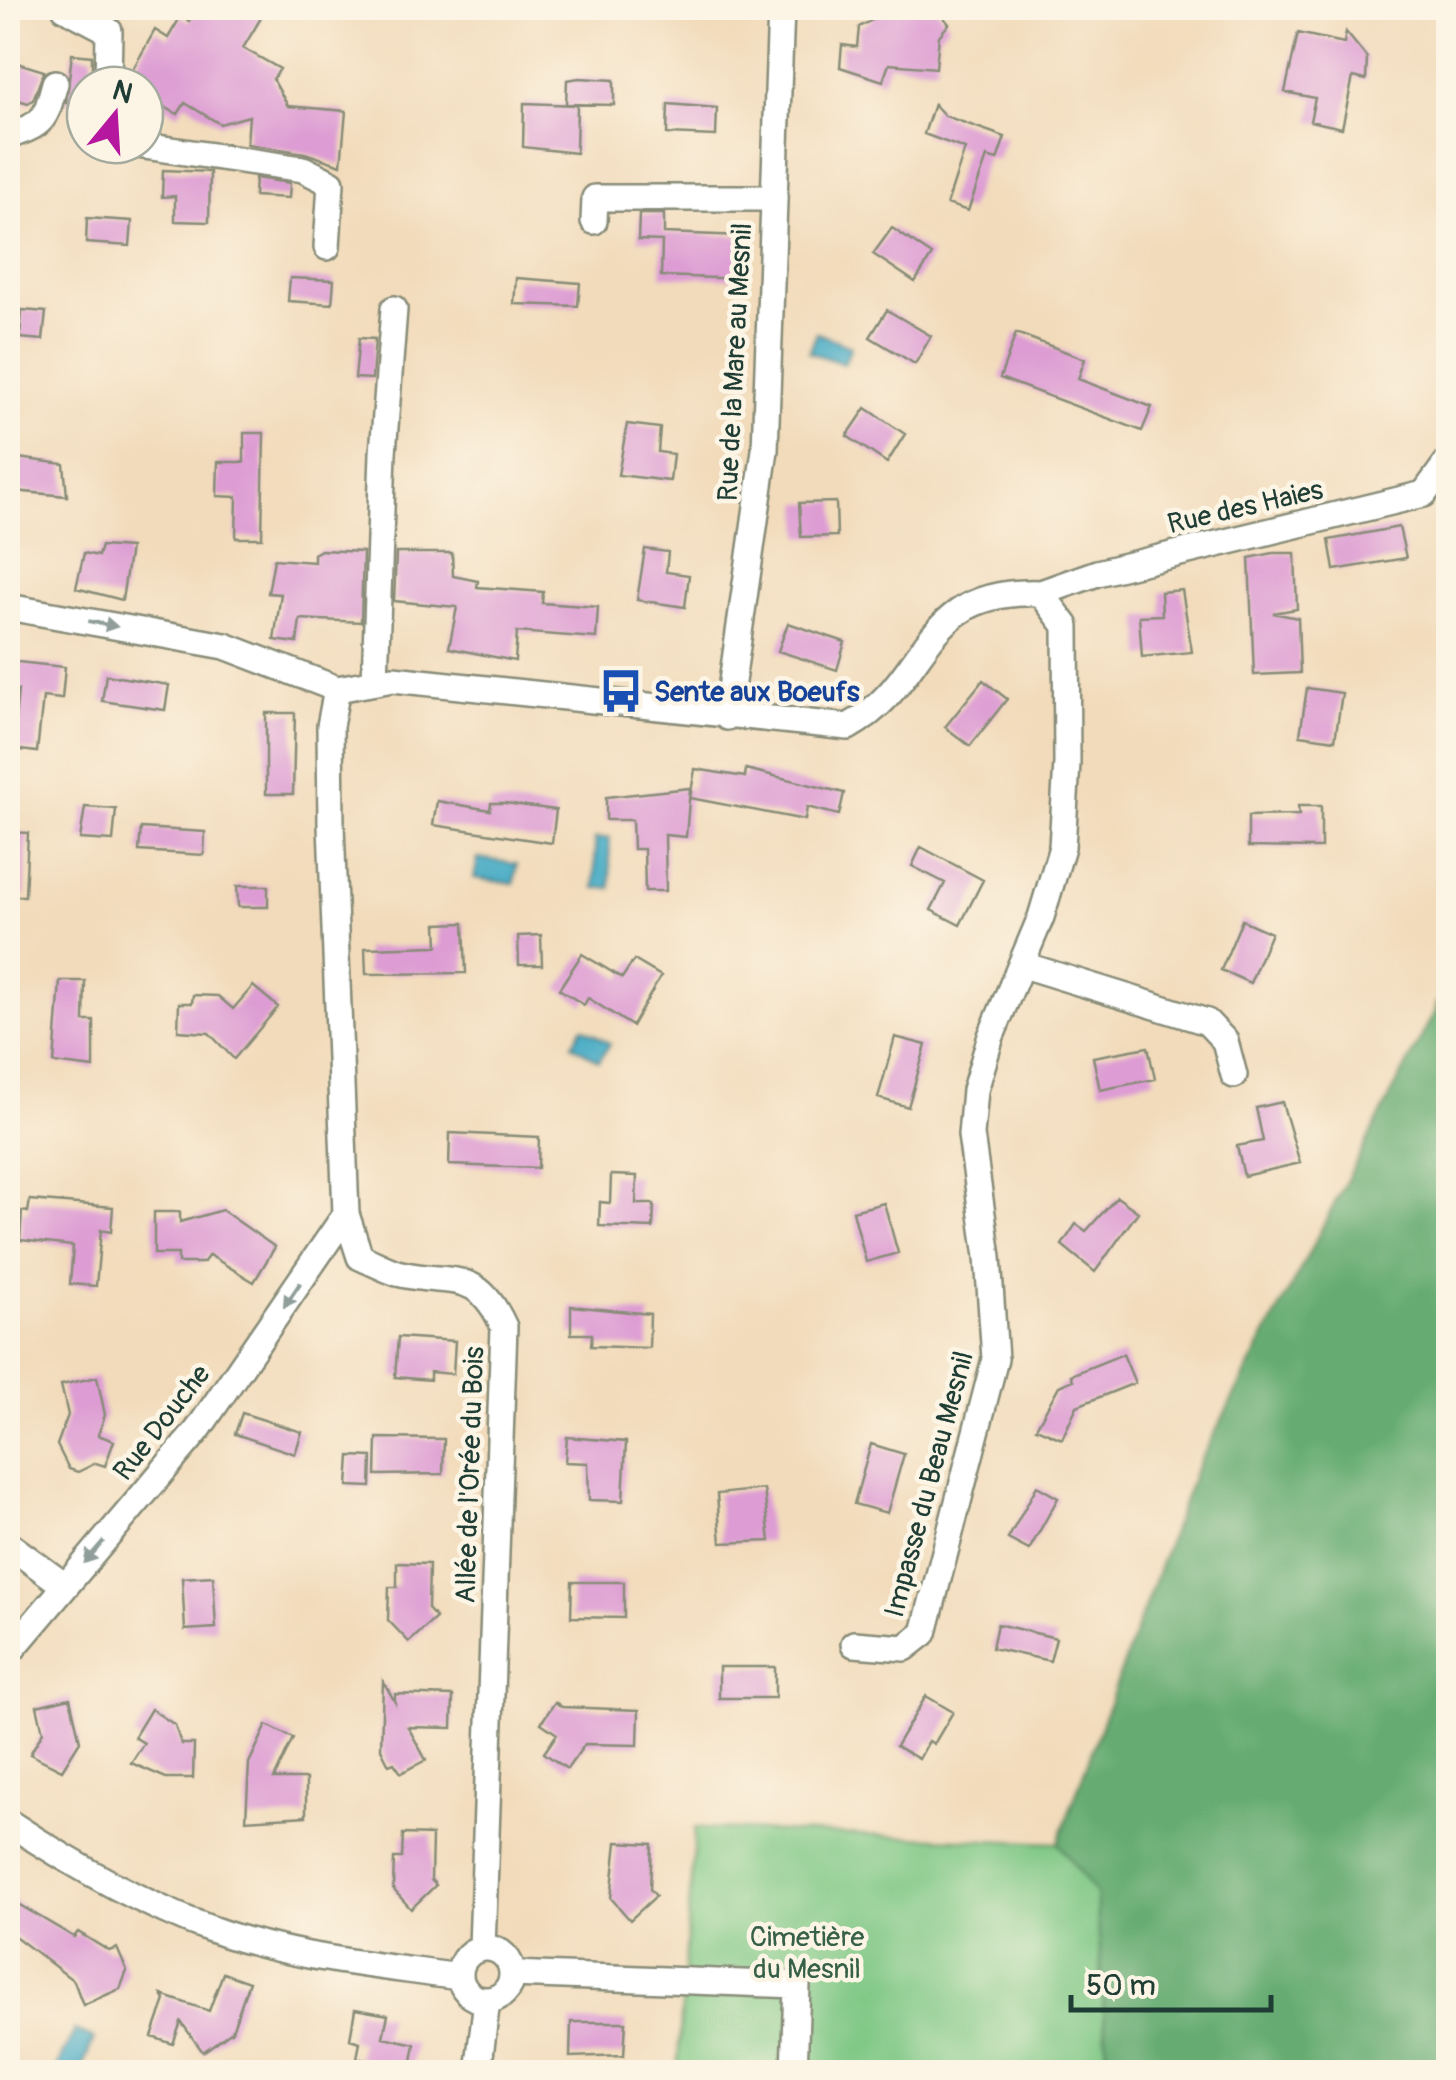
<svg xmlns="http://www.w3.org/2000/svg" width="1456" height="2080" viewBox="0 0 1456 2080" font-family="Pangolin,sans-serif">
<style>
.green{fill:#7ec784;stroke:#4e825c;stroke-width:2.5}
.forest{fill:#66ac72;stroke:#427453;stroke-width:2.5}
.water{fill:#46abc5;stroke:#32747c;stroke-width:2.5}
.building{fill:#dd9cd3}
.lines{fill:none;stroke-linecap:round;stroke-linejoin:round}
.minor-casing{stroke:#888c78;stroke-width:30}
.minor{stroke:#fff;stroke-width:25}
.oneway{fill:#8f9e9a}
.labels{text-anchor:middle;stroke-width:9;stroke-linejoin:round;paint-order:stroke}
.street-label{font-size:28px;fill:#1f3d34;stroke:#fcf5e5}
.transit-label{font-size:28px;font-weight:bold;fill:#164399;stroke:#fcf5e5;text-anchor:start}
.park-label{font-size:28px;fill:#376048;stroke:#fcf5e5}
</style>
<rect width="100%" height="100%" fill="#fcf5e5"/>
<filter id="ink" filterUnits="userSpaceOnUse"><feTurbulence type="fractalNoise" baseFrequency=".01" numOctaves="2"/><feDisplacementMap in="SourceGraphic" scale="20" xChannelSelector="R" yChannelSelector="G"/><feConvolveMatrix kernelMatrix="1 2 1 2 8 2 1 2 1" color-interpolation-filters="sRGB"/></filter>
<filter id="wash" filterUnits="userSpaceOnUse"><feTurbulence type="fractalNoise" baseFrequency=".0048" numOctaves="4" result="noise"/><feDisplacementMap in="SourceGraphic" scale="40" xChannelSelector="R" yChannelSelector="G"/><feGaussianBlur stdDeviation="2.25" result="paint"/><feColorMatrix in="noise" values="0 0 0 0 0 0 0 0 0 0 0 0 0 0 0 0 0 1.4 0 .05"/><feComposite in="paint" operator="in"/></filter>
<g filter="url(#wash)">
<rect width="100%" height="100%" fill="#f2dbbb"/>
<!-- green -->
<path class="green" d="M695 1828 1058 1843 1096 1893 1107 2055 1100 2072H677Z"/>
<!-- forest -->
<path class="forest" d="M1448 976V2072H1100L1107 2055 1096 1893 1058 1843 1193 1475 1434 1013Z"/>
<!-- water -->
<path class="water" d="M817 333 851 346 844 364 809 352Z
M609 838 611 888H595V839Z
M478 858 517 864 514 884 474 878Z
M583 1027 610 1044 599 1061 572 1044Z
M75 2030 94 2039 80 2072H54Z"/>
<g id="blocks">
<!-- building -->
<path class="building" d="M196 8H267L243 48 280 69 273 79 288 106 346 111 341 165 305 153 247 144 249 116 220 124 185 103 178 114 145 97V85H124L155 30 168 38 181 16 189 21Z
M873 8H936L949 24 939 36 936 68 889 64 883 81 840 67 842 45 857 47 859 27 872 20Z
M1346 32 1367 58 1366 80 1353 77 1342 128 1310 121 1315 98 1285 92 1298 33 1344 43Z
M72 54 92 56V85H85V105L66 103Z
M8 60 44 71 33 100 28 103 8 97Z
M579 78 614 80V105L566 104 567 80Z
M524 103 577 105 576 153 523 147Z
M668 104 717 108 716 136 667 134Z
M934 104 945 116 1005 137 997 160 987 157 968 211 947 204 965 149 924 134Z
M163 170 210 172 209 222 175 221V196L162 197Z
M255 178 290 183 289 198 254 196Z
M639 214H664V233L745 236 744 279 661 276 662 241 638 240Z
M87 218 132 221 130 246 86 243Z
M892 228 932 255 915 282 873 254Z
M290 278 334 280 332 304 288 301Z
M516 278 580 283 578 306 514 304Z
M22 310 46 312 43 340 20 338Z
M887 310 931 336 915 364 870 337Z
M1016 333 1085 359 1078 379 1152 407 1142 431 1000 378Z
M359 338 375 339 372 379 355 378Z
M866 408 905 434 887 463 847 436Z
M627 424 660 428 658 452 673 454 670 481 618 475Z
M244 433H264L262 538H236L237 497 217 496 218 462H244Z
M18 458 64 464 67 496 15 491Z
M836 502 837 536 801 537 799 503Z
M1399 527 1406 558 1334 570 1329 540Z
M101 546 130 548 122 600 76 588 84 553 98 556Z
M645 549 668 552 666 572 689 575 685 607 637 600Z
M321 550 363 552 361 622 300 619 297 643 274 640 281 594 268 593 274 559 314 562V554Z
M396 553H452L453 576 478 581 477 587 543 592 542 603 598 607 596 638 517 632 515 661 449 648 457 607 394 601Z
M1273 553H1295L1297 609 1273 613 1298 618 1300 673 1254 675 1249 558Z
M1182 590 1192 652 1142 657 1139 616 1162 615 1161 592Z
M788 623 845 642 837 670 778 651Z
M8 661 65 667 62 699 43 697 37 752 12 749 18 690 8 689Z
M106 675 169 685 165 710 102 701Z
M983 680 1007 699 970 746 945 727Z
M1307 688 1342 693 1335 740 1300 735Z
M266 713H295L293 794H266Z
M695 769 745 777 746 769 844 793 839 815 807 807 805 820 690 798Z
M690 788 686 837 665 835 666 891H645L644 849H633L632 820H606V797Z
M437 801 490 810 491 803H505L556 810 552 843 433 825Z
M1298 806H1321V848L1248 847V816L1299 815Z
M85 807 116 809 113 841 80 839Z
M141 828 205 832 204 855 139 851Z
M8 832 28 833 25 896H8Z
M921 847 983 880 960 925 931 910 945 883 912 866Z
M237 886H268V907H238Z
M1242 920 1271 933 1250 983 1221 970Z
M464 923 466 973 366 974 365 948 438 946 437 924Z
M541 935 542 965H519L518 936Z
M582 954 622 978 634 960 661 976 632 1026 588 998 584 1005 559 989Z
M60 981H85L84 1021H94V1068L54 1063Z
M253 986 278 1007 234 1059 209 1033 178 1031 179 1003H192L193 995 218 996 233 1009Z
M895 1037 926 1045 908 1107 878 1098Z
M1148 1047 1155 1079 1100 1090 1093 1057Z
M1282 1102 1300 1163 1244 1176 1237 1146 1263 1141 1256 1108Z
M450 1133 539 1137 538 1168 449 1165Z
M611 1175 637 1176 636 1204H654L653 1228 599 1226 600 1202 610 1203Z
M1117 1197 1138 1212 1095 1272 1062 1245 1076 1224 1086 1231Z
M30 1200 113 1207 111 1232 101 1230 96 1286 70 1284 73 1246 20 1240 22 1211 28 1212Z
M884 1203 898 1253 866 1262 853 1211Z
M222 1210 275 1247 254 1282 209 1255 203 1263H178V1254H154V1212H180V1222Z
M571 1306 650 1314 649 1348 591 1346 592 1334H571Z
M398 1337 455 1341 453 1374 430 1372V1380L395 1377Z
M1123 1354 1135 1383 1077 1406 1062 1439 1036 1428 1059 1386 1073 1380 1071 1375Z
M97 1377 105 1415 98 1435 114 1441 105 1466 96 1463 78 1472 69 1469 57 1445 68 1415 61 1385Z
M242 1413 302 1432 295 1454 235 1434Z
M567 1437 626 1442 623 1501 589 1500 588 1463 565 1462Z
M377 1438 444 1439 443 1474 376 1475Z
M871 1444 904 1454 887 1513 854 1504Z
M350 1456 372 1457 371 1487 348 1486Z
M1037 1486 1058 1498 1029 1550 1008 1539Z
M764 1489 770 1541 721 1543 717 1494Z
M397 1563 429 1564 428 1609 436 1618 409 1642 388 1620 389 1587H397Z
M213 1576 216 1628 185 1630 182 1578Z
M572 1582H624V1618L571 1617Z
M997 1624 1056 1638 1050 1661 992 1648Z
M719 1667H775V1698H719Z
M383 1681 395 1702V1694L453 1696 452 1728 408 1727 426 1760 401 1773 394 1763 389 1765 381 1749Z
M926 1696 953 1712 934 1744 929 1741 919 1759 896 1746Z
M70 1698 80 1741 62 1770 30 1754 43 1732 37 1706Z
M555 1702 562 1707 639 1710 638 1745 585 1744 567 1769 544 1753 557 1734 541 1723Z
M151 1709 175 1725 181 1744H194L193 1778H166L131 1763 144 1743 134 1737Z
M267 1725 293 1738 274 1779H306V1816L246 1820 249 1763Z
M403 1834 432 1835 431 1880 436 1885 411 1909 393 1889 394 1858H402Z
M617 1842 652 1844 650 1889 656 1896 630 1920 611 1898Z
M8 1898 74 1937 78 1932 109 1951 117 1948 127 1971 120 1989 83 2005 74 1981 8 1931Z
M223 1973 249 1982 232 2031 203 2052 181 2022 173 2044 152 2037 165 2000 162 1995 209 2011Z
M355 2009 388 2015 383 2037 415 2044 410 2072H385L387 2064 357 2058 360 2042 350 2039Z
M571 2022H626L624 2055 570 2057Z"/>
</g>
</g>
<g filter="url(#ink)">
<use href="#blocks" fill-opacity="0" stroke="#888c78" stroke-width="2.5"/>
<g class="lines">
<!-- minor casing -->
<g class="minor-casing">
<path id="minor" d="M65 8 109 31 108 85
M8 136C45 124 45 120 55 83
M137 145 303 169 331 183 327 247
M594 221 595 198H774
M1041 593 1097 573 1424 494 1448 461
M8 607 225 646 337 689 393 679 848 727C933 680 916 588 1041 593L1066 626 1067 763 1062 847 1041 917 991 1036 975 1090 971 1135 988 1257 995 1359 924 1633 905 1648 854 1644
M375 680 383 453 394 309
M337 689 330 726 331 825 346 1214 360 1257C372 1262 385 1269 397 1273 451 1287 476 1265 504 1327L482 1948
M727 717 765 450 781 8
M1023 965 1207 1022 1225 1041 1234 1075
M8 1544 65 1586
M8 1654 197 1431 346 1214
M8 1822C70 1863 141 1904 211 1929 290 1958 376 1965 459 1977
M460 1974a26 26 0 1 1 52 0a26 26 0 1 1-52 0Z
M512 1974 797 1985 794 2072
M478 2072 487 2000"/>
</g>
<!-- minor -->
<use href="#minor" class="minor"/>
</g>
<!-- one-way arrows -->
<defs><path id="oneway-solid" d="M-6-.8H1V-3.2L6.5 0L1 3.2V.8H-6Z" transform="scale(2.5)"/></defs>
<g class="oneway">
<use href="#oneway-solid" transform="translate(103 624) rotate(11)"/>
<use href="#oneway-solid" transform="translate(292 1295) rotate(124)"/>
<use href="#oneway-solid" transform="translate(94 1552) rotate(131)"/>
</g>
</g>
<!-- icons -->
<defs>
<g id="bus-bare" transform="scale(3.45)"><path d="M-5-6H5V4H4V6H2V4H-2V6H-4V4H-5ZM-3.5-4V0h7V-4ZM-3.5 1.2v1.5H-2V1.2ZM2 1.2v1.5H3.5V1.2Z" fill="#1a4fb4" stroke="#fcf5e5" stroke-width="2.5" paint-order="stroke"/></g>
</defs>
<g fill-rule="evenodd">
<use href="#bus-bare" x="621" y="691"/>
</g>
<g class="labels">
<!-- street labels -->
<g class="street-label">
<text transform="translate(734 362) rotate(-87)" y="10">Rue de la Mare au Mesnil</text>
<text transform="translate(1245 506) rotate(-13)" y="10">Rue des Haies</text>
<text transform="translate(161 1422) rotate(-52)" y="10">Rue Douche</text>
<text transform="translate(469 1475) rotate(-88)" y="10">Allée de l'Orée du Bois</text>
<text transform="translate(928 1484) rotate(-75)" y="10">Impasse du Beau Mesnil</text>
</g>
<!-- transit labels -->
<g class="transit-label">
<text x="654" y="701">Sente aux Boeufs</text>
</g>
<!-- park labels -->
<g class="park-label">
<text x="807" y="1946">Cimetière<tspan x="807" dy="32">du Mesnil</tspan></text>
</g>
</g>
<!-- margin -->
<rect width="1456" height="2080" fill="none" stroke="#fcf5e5" stroke-width="40"/>
<!-- north arrow -->
<g transform="translate(115 115) rotate(18)"><circle r="48" fill="#fcf5e5" stroke="#a4ab9e" stroke-width="2.5"/>
<path d="M0-8L18 38L0 25L-18 38Z" fill="#b5179e"/>
<text y="-15" font-size="28" font-weight="bold" text-anchor="middle" fill="#1f3d34">N</text>
</g>
<!-- scale -->
<path d="M1071 1995v15h200v-15" fill="none" stroke="#1f3d34" stroke-width="5"/>
<text x="1086" y="1995" font-size="30" fill="#1f3d34" stroke="#fcf5e5" stroke-width="8" paint-order="stroke">50 m</text>
</svg>
